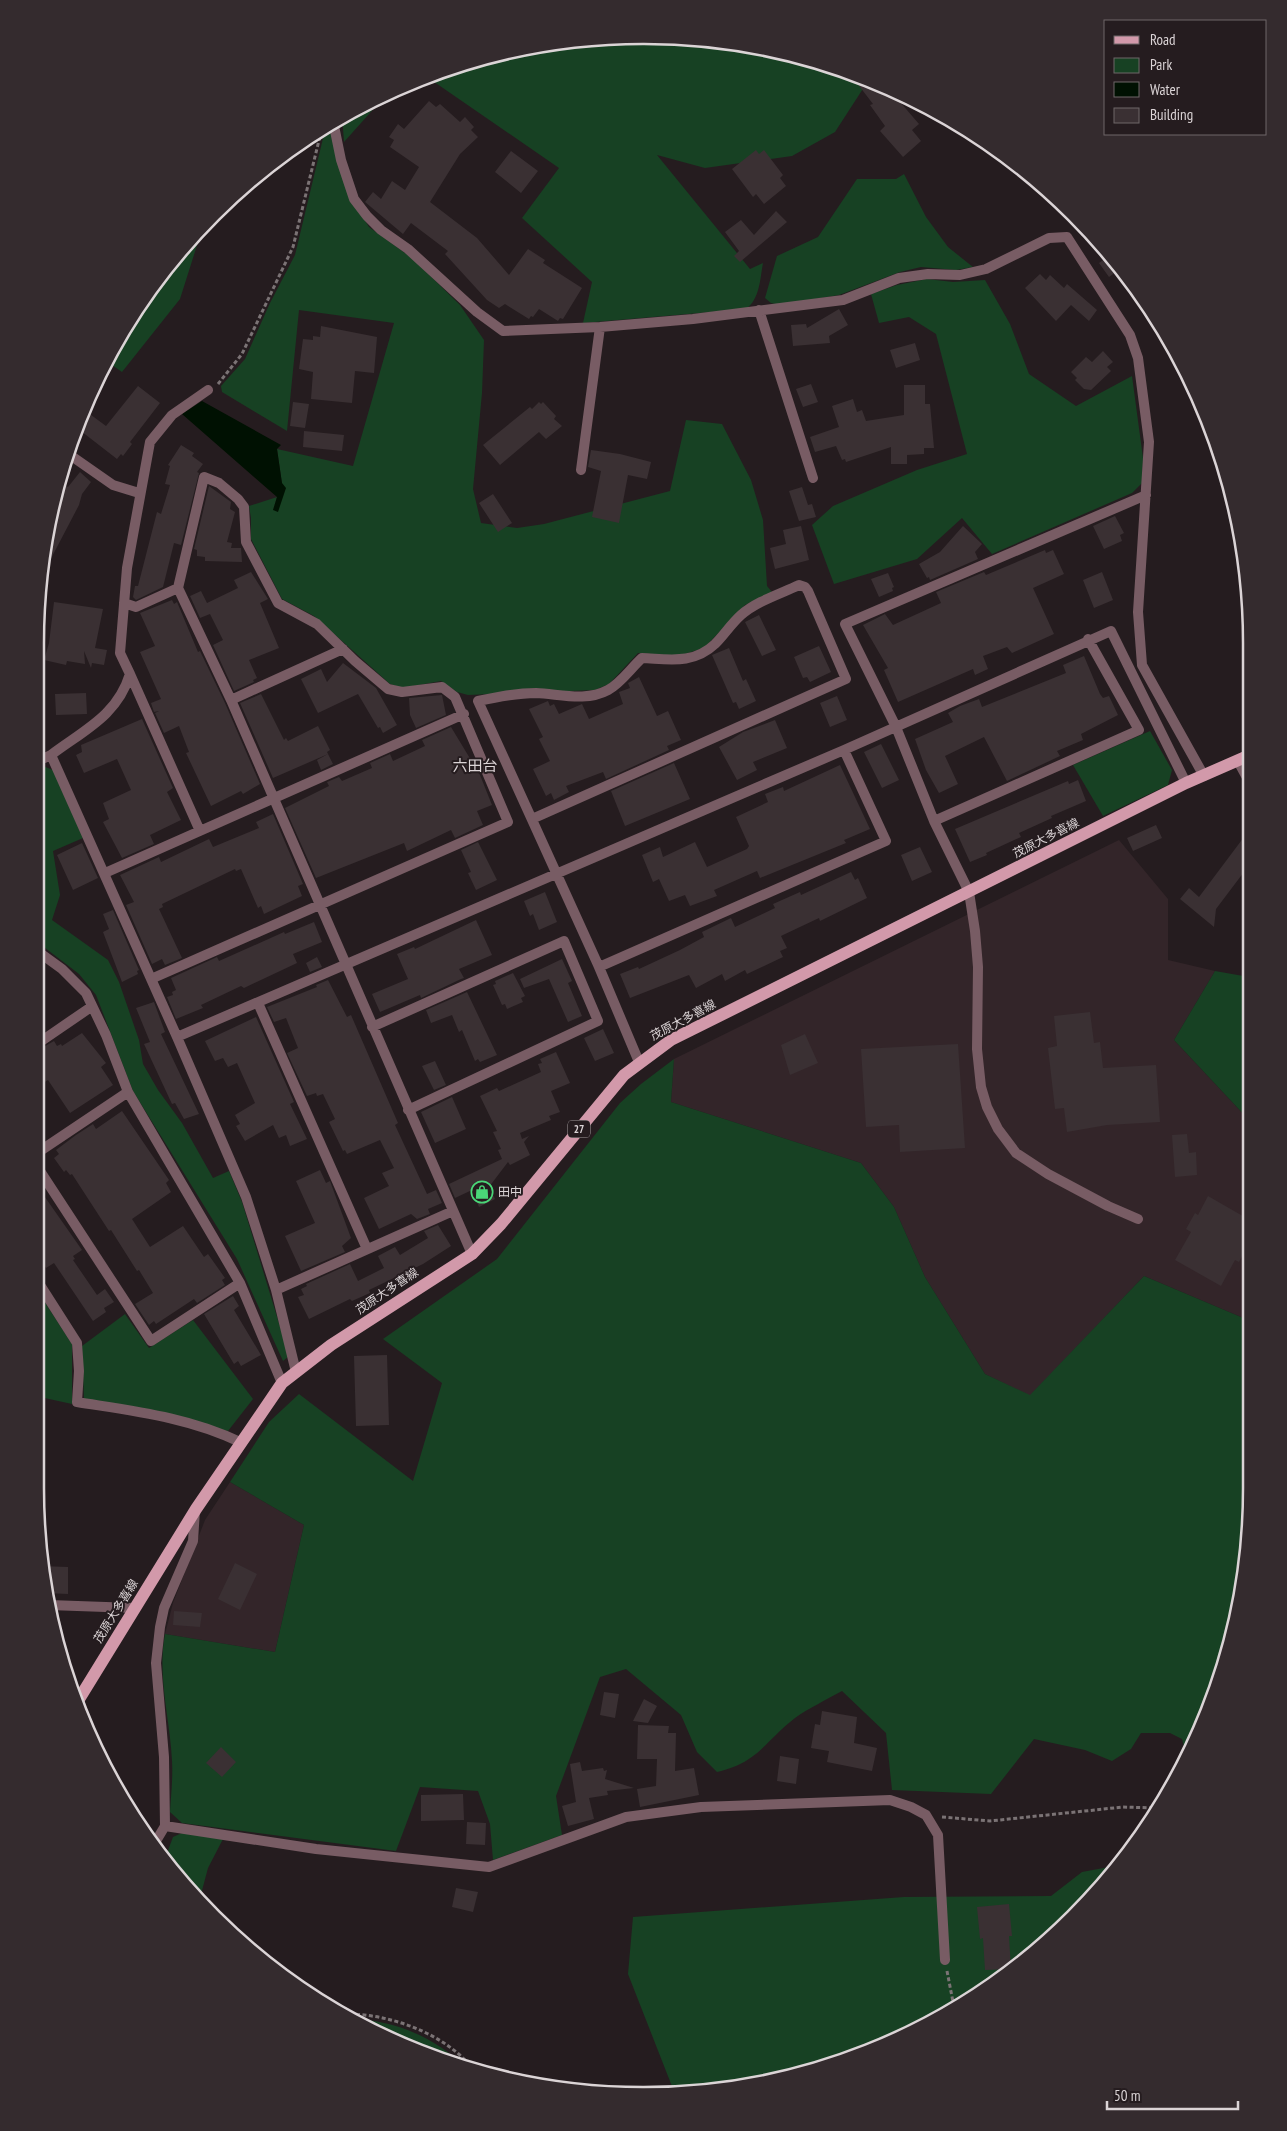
<svg xmlns="http://www.w3.org/2000/svg" width="1287" height="2131" viewBox="0 0 1287 2131" font-family="'PT Sans Narrow','Noto Sans JP',sans-serif">
<style>
.built{fill:#332529}
.green{fill:#174123}
.water{fill:#001102}
.building{fill:#3a3033}
.lines{fill:none;stroke-linecap:round;stroke-linejoin:round}
.path{stroke:#7b7375;stroke-width:3;stroke-dasharray:4 2.5;stroke-linecap:butt}
.street{stroke:#785c64;stroke-width:10}
.primary{stroke:#d299aa;stroke-width:12}
.labels{text-anchor:middle;stroke-width:4;stroke-linejoin:round;paint-order:stroke}
.shield{fill:#251c1f;stroke:#a49d9f;stroke-width:1}
.shield-label{font-size:11px;font-weight:bold;fill:#dbd4d6}
.street-label{font-size:12px;fill:#dbd4d6;stroke:#251c1f}
.poi-label{font-size:12px;fill:#dbd4d6;stroke:#251c1f;text-anchor:start}
.quarter-label{font-size:15px;fill:#dbd4d6;stroke:#251c1f}
.rim{fill:none;stroke:#dbd4d6;stroke-width:2.5}
</style>
<rect width="100%" height="100%" fill="#251c1f"/>
<!-- built -->
<path class="built" d="M1119 840 1168 899V960L1215 971 1174 1040 1249 1120 1248 1320 1144 1276 1030 1396 985 1374 925 1277 894 1207 861 1163 671 1102 674 1059Z
M230 1482 304 1525 275 1652 165 1634 173 1603 205 1520Z"/>
<!-- green -->
<path class="green" d="M683 36 801 56 868 81 835 132 792 156 705 168 657 155 750 269 763 263C760 279 760 299 746 309L583 323 592 282 522 218 559 168 427 77 448 67 564 40Z
M386 95 344 142 342 115Z
M325 130 332 133 351 198 369 227 412 258 460 305 484 340 482 393 473 489 481 523 517 528 544 524 670 491 686 420 722 424 751 480 763 520 767 586 772 592 745 605 704 648 678 656 638 653 609 684 595 690 468 695 457 692 441 681 402 688 390 684 314 616 282 599 251 539V518L249 506 277 497 273 510 282 484 277 449 353 466 394 323 299 310 287 431 222 392 221 386 245 359 270 303 295 255Z
M904 174 926 217 948 247 973 267 956 270 921 267 900 272 839 295 780 305 771 303 765 298 777 256 818 237 857 179H896Z
M199 232V239L180 299 122 372 109 363 161 273Z
M927 279 953 282 985 280 1010 324 1029 374 1076 406 1132 376 1143 458 1142 483 1132 493 992 554 962 518 917 559 834 584 812 525 833 506 917 470 967 454 936 334 909 317 879 323 871 294 897 285Z
M1150 731 1172 770 1168 785 1103 816 1073 765Z
M43 766 53 770 83 838 53 851 60 895 52 920 108 960 119 982 139 1040 143 1064 158 1090 182 1123 213 1178 229 1171 242 1202 289 1356 283 1361 237 1259 133 1091 96 995 79 974 40 944V768Z
M1215 971 1249 977V1120L1174 1040Z
M674 1059 671 1102 861 1163 894 1207 925 1277 985 1374 1030 1395 1144 1276 1248 1320 1247 1567 1206 1720 1186 1755 1182 1739 1170 1733H1141L1131 1749 1112 1761 1085 1750 1034 1739 991 1794 892 1790 886 1733 842 1691C826 1700 809 1708 795 1718 764 1742 759 1762 717 1772L697 1752 681 1715 626 1669 600 1677 556 1796 562 1835 493 1860 490 1824 478 1791 420 1787 396 1851 182 1823 170 1812C171 1795 173 1778 172 1761 170 1718 157 1677 165 1634L275 1652 304 1525 230 1482 269 1422 299 1394 413 1481 442 1383 383 1339 497 1259 620 1103 641 1084Z
M40 1295 72 1344V1404L40 1397Z
M125 1314 149 1348 193 1320 253 1399 228 1431 84 1399 82 1346Z
M182 1833 223 1839 208 1868 200 1898 164 1861 173 1837Z
M1109 1867H1118L1074 1918 982 1993 839 2064 723 2091 675 2094 628 1974 633 1917 904 1897 1051 1896 1082 1872Z
M351 2019C392 2019 437 2038 466 2068 426 2059 385 2040 351 2019Z"/>
<!-- water -->
<path class="water" d="M202 401 281 445 277 449 282 483 286 488 278 512 273 510 277 497 182 414Z"/>
<!-- building -->
<path class="building" d="M850 74 896 91 894 95 919 124 912 130 921 141 903 157 880 131 885 126 870 105 873 104Z
M429 101 436 107 440 104 460 122 465 117 474 127 471 130 478 137 460 154 430 202 477 238 509 275 528 249 545 260 543 263 582 288 563 319 560 318 558 321 539 309 533 317 531 316 529 319 505 304 499 308 487 300 445 254 448 251 411 223 403 234 365 202 373 192 381 199 392 181 405 190 419 167 390 147 394 140 389 137 398 124 404 129Z
M756 150 759 154 764 150 783 175 780 178 786 186 764 204 756 194 753 197 732 169Z
M511 151 538 171 521 193 495 172Z
M776 211 787 222 740 262 734 256 739 251 725 232 741 220 754 235Z
M1110 255 1120 269 1109 277 1099 263Z
M1040 274 1046 280 1050 275 1064 288 1067 284 1097 310 1089 321 1071 305 1056 321 1025 288Z
M839 309 848 325 829 336 830 343 793 346 791 325 806 324 807 328Z
M321 326 377 337 374 373 355 371 352 403 311 399 313 372 299 369 303 339 313 340V336L320 337Z
M915 343 920 360 896 368 890 350Z
M1103 351 1113 362 1107 367 1111 371 1091 390 1084 389 1075 380 1077 378 1071 372 1086 357 1092 362Z
M811 384 818 402 803 407 796 389Z
M904 385H925V404H930L934 448H924V454L907 455V464H891V447L846 462 845 459 842 460 836 446 815 452 810 437 839 427 832 406 853 399 857 412 862 410 866 421 904 415Z
M138 386 160 403 130 442 132 444 123 456 121 454 117 459 77 428 81 411 83 409 106 426Z
M293 402 309 404 305 428 290 426Z
M539 402 541 404 543 402 556 416 554 419 562 426 546 439 539 432 500 465 483 445 530 407 532 409Z
M304 431 344 435 342 451 303 447Z
M181 445 194 453 192 456 203 464 197 472 199 473 181 545 174 543 163 587 136 600 133 597 135 586H138L157 512 161 514 170 485 165 484 170 466 168 465Z
M591 450 620 454 651 462 647 479 628 475 619 523 592 517 601 471 588 467Z
M80 472 91 482 82 494 79 505 45 570 40 568V564L62 483 68 487Z
M209 486 231 502 230 509 235 512 227 542 232 543 231 548H241L242 562 205 561V557L197 556V550L194 549Z
M802 487 808 505 812 504 816 517 799 521 789 491Z
M493 494 512 523 498 532 479 503Z
M1115 516 1124 533 1120 535 1122 541 1104 549 1093 526Z
M801 526 809 560 775 569 770 548 786 544 783 530Z
M963 526 982 544 975 552 978 559 930 580 929 577 927 578 919 564 940 552Z
M1045 550 1046 553 1053 550 1064 574 1033 588 1054 634 1012 653 1007 647 983 656 988 669 975 675 973 669 898 702 884 670 888 668 863 625 885 614 893 625 941 603 936 592 984 572 986 575Z
M251 572 268 599 260 603 279 648 249 660 257 678 253 680 254 682 234 691 213 645 223 640 210 614 200 618 190 596 201 591 207 603 238 588 234 580Z
M1102 572 1113 600 1094 608 1083 580Z
M888 573 894 587 892 588 893 591 879 597 871 579Z
M172 600 174 604 177 602 198 652 200 651 225 703 260 784 243 794 241 791 211 806 186 753 189 752 179 726 164 733 155 713 159 711 154 712 151 703 161 699 140 652 155 646 140 613Z
M54 602 103 609 95 648 107 650 104 665 92 663 91 668 84 651 85 664 67 661 66 665 44 660 49 643Z
M759 615 776 650 762 656 745 622Z
M819 646 831 672 810 682 807 677 803 678 794 657Z
M729 648 743 681 746 679 756 701 739 709 736 702 733 703 712 655Z
M1084 656 1100 694 1103 698 1109 696 1118 715 1081 734 1083 740 1057 751 1060 756 1007 781 984 737 945 756 958 784 939 793 926 770 915 739 953 722 948 713 960 706 979 699 982 707 1066 673 1063 665Z
M343 663 376 688 397 725 383 733 380 727 378 728 358 694 318 713 301 679 321 669 327 682Z
M639 677 657 716 668 711 681 740 667 746 669 750 606 779 603 772 566 786 569 792 554 800 551 793 546 796 533 769 550 761 539 739 543 737 529 709 548 701 550 706 554 704 559 714 582 704 589 719 623 704 619 692 630 688 628 683Z
M86 693 87 714 56 715 55 694Z
M261 694 284 740 286 738 288 741 318 726 330 750 327 752 328 754 273 778 240 703Z
M442 695 446 715 416 728 410 715 409 698Z
M837 696 847 720 830 727 820 703Z
M142 719 173 788 167 792 181 820 150 835 154 844 122 858 103 822 109 819 103 803 131 790 117 759 84 773 76 755 82 752 81 745Z
M775 720 787 748 753 762 757 770 737 780 719 747 743 732Z
M451 727 480 775 492 805 477 811 483 825 455 838 451 830 407 851 404 843 316 878 285 808 329 786 327 782 339 777 342 781 372 768 370 763 390 754 393 761 425 746 422 740Z
M881 744 899 780 882 788 864 752Z
M328 754 333 764 321 770 317 760Z
M674 763 690 799 625 826 611 791Z
M840 765 870 829 844 840 846 843 760 878 757 871 714 890 717 896 690 906 685 895 669 901 659 879 653 882 642 855 660 847 663 857 695 842 707 867 747 849 749 846 736 817 768 802 765 794 783 787 784 791Z
M1078 780 1086 801 1051 816 1052 818 1019 833 1021 837 986 853 987 855 970 862 955 829 1068 781 1069 784Z
M273 814 303 884 298 886 302 896 264 914 261 906 258 908 241 869 236 871 235 869 162 904 163 907 159 909 182 958 165 965 162 959 152 964 126 905 134 902 120 875 159 857 161 862 209 839 213 847 259 828 256 822Z
M1156 825 1162 838 1133 851 1127 838Z
M1250 829V864L1216 909 1214 927 1180 899 1189 888 1199 897Z
M478 842 497 880 476 890 468 873 471 872 461 850Z
M82 843 98 878 73 890 57 855Z
M920 847 932 872 912 881 901 855Z
M851 872 855 880 858 878 867 898 820 921 819 918 783 935 781 936 787 948 780 951 783 957 747 974 745 970 725 981 722 974 696 988 689 975 630 998 620 974 638 967 639 969 680 950 704 937 702 932 731 918 735 927 775 908 773 904 800 892 801 895Z
M545 892 557 922 539 930 533 914 530 916 524 901Z
M113 910 139 970 137 971 138 974 122 982 103 932 109 929 103 914Z
M476 920 492 955 459 969 464 978 461 979 421 998 420 995 380 1012 372 994 408 979 397 954 414 947 415 949Z
M314 922 322 942 293 954 297 963 244 988 241 986 201 1005 203 1008 176 1019 167 997 173 995 172 992 176 990 171 978 217 957 219 961 284 932 285 934Z
M317 957 322 967 310 972 306 963Z
M562 959 572 981 568 983 582 1016 568 1022 549 979 524 988 520 979Z
M513 973 525 996 521 998 523 1002 507 1009 505 1004 502 1005 493 985 496 984 495 981Z
M328 980 347 1017 351 1015 398 1123 395 1125 427 1194 436 1190 442 1203 428 1209 430 1214 417 1219 411 1214 379 1229 364 1198 389 1186 382 1173 394 1168 380 1140 347 1154 345 1150 343 1151 329 1122 335 1119 323 1094 317 1096 316 1093 307 1096 287 1053 298 1048 286 1018 274 1022 267 1007 317 987 316 985Z
M467 992 497 1055 480 1062 478 1059 475 1061 462 1030 459 1032 452 1015 431 1023 426 1010Z
M154 1002 165 1032 161 1034 199 1114 184 1119 175 1103 172 1104 144 1044 150 1042 136 1008Z
M1090 1012 1094 1043 1100 1042 1103 1068 1156 1065 1160 1122 1107 1125 1067 1132 1064 1108 1055 1109 1048 1048 1057 1046 1054 1016Z
M256 1017 294 1102 290 1104 307 1139 290 1146 286 1135 279 1138 273 1125 245 1141 236 1126 240 1124 235 1115 255 1103 237 1063 228 1067 223 1058 215 1061 205 1041Z
M603 1029 614 1053 595 1061 584 1038Z
M82 1033 106 1063 101 1067 113 1085 70 1113 48 1080 40 1085V1049L54 1041 57 1046 61 1044 62 1046Z
M805 1034 818 1063 790 1075 781 1045Z
M958 1044 965 1148 900 1152 899 1125 866 1127 861 1049Z
M556 1052 570 1083 551 1091 560 1112 549 1116 551 1120 520 1133 522 1139 529 1136 524 1142 530 1155 510 1165 508 1162 489 1187 495 1199 479 1207 472 1190 455 1198 449 1184 502 1159 498 1150 501 1149 493 1132 497 1131 480 1096 497 1088 499 1091 541 1072 538 1064 542 1063 540 1059Z
M435 1061 446 1085 434 1090 422 1066Z
M452 1097 466 1129 435 1143 421 1112Z
M122 1111 169 1180 166 1183 171 1192 132 1219 150 1247 183 1226 204 1257 208 1254 225 1278 222 1280 225 1285 197 1303 194 1299 156 1324 154 1321 149 1325 135 1304 153 1293 139 1270 137 1271 111 1230 109 1231 72 1174 70 1175 66 1170 64 1172 54 1158 59 1154 56 1150 76 1135 93 1124 96 1129Z
M1187 1134 1189 1153 1196 1152 1197 1175 1175 1177 1172 1135Z
M320 1170 326 1183 330 1181 351 1238 342 1246 345 1252 301 1271 285 1236 315 1223 296 1181Z
M40 1190 82 1250 73 1256 75 1259 73 1260 97 1295 105 1289 114 1302 104 1308 106 1312 93 1321 54 1263 46 1268 40 1259Z
M1208 1196 1248 1219V1245L1239 1262 1235 1260 1221 1286 1175 1260 1191 1232 1186 1229 1195 1213 1198 1215Z
M438 1225 451 1246 423 1264 369 1290 370 1293 352 1301 350 1299 309 1319 298 1297 304 1295 301 1289 307 1286 306 1284 350 1264 358 1281 384 1268 378 1256 395 1247 400 1255 428 1238 424 1231Z
M233 1296 239 1306 234 1310 261 1355 241 1366 238 1361 234 1364 204 1314Z
M387 1355 389 1425 356 1426 354 1356Z
M235 1563 257 1574 240 1610 218 1599Z
M40 1566 68 1567V1594L46 1593Z
M174 1611 202 1613 200 1627 173 1625Z
M604 1692 619 1694 615 1718 600 1715Z
M644 1699 657 1706 648 1723 633 1721Z
M822 1711 857 1717 854 1743 877 1748 872 1771 827 1762 829 1751 811 1748 815 1724 820 1725Z
M638 1725 669 1726 668 1733H676L675 1771 694 1768 699 1795 640 1807 637 1789 656 1786 657 1759H637Z
M221 1747 236 1762 222 1777 206 1763Z
M780 1756 799 1759 796 1784 777 1781Z
M580 1762 582 1771 603 1768 604 1771 607 1770 605 1779 634 1788 607 1791 608 1795 589 1798 594 1819 568 1826 562 1806 576 1802 570 1764Z
M463 1794 464 1820 421 1821V1795Z
M467 1822 486 1823 485 1845 466 1844Z
M456 1888 478 1892 473 1912 452 1907Z
M1009 1904 1012 1936H1009L1011 1969 985 1970 983 1938 980 1939 977 1907Z"/>
<g class="lines">
<!-- path -->
<path class="path" d="M1081 234 1090 232
M218 384 242 354 293 247 321 132
M942 1817 990 1821 1123 1807 1155 1808
M947 1971 954 2007
M343 2014C388 2013 445 2033 474 2070"/>
<!-- street -->
<path class="street" d="M333 121 341 160 354 199 367 216 381 230 408 249 477 312 503 331 600 327 693 319 843 300 899 278 928 274 960 275 986 269 1049 238 1067 237 1130 335 1138 358 1149 442 1138 612 1142 665 1204 776
M759 310 813 478
M208 390 172 415 150 442 127 568 120 653 130 674C117 716 84 730 51 755L177 1037 246 1197 276 1290 296 1372
M70 455 113 485 139 493
M581 470 600 327
M124 603 136 607 178 588
M130 674 200 831
M231 700 343 649
M40 760 51 755
M1238 761 1250 783
M532 819 846 679 808 591 805 587 799 585C780 594 757 601 741 615 731 624 724 635 715 644 693 665 668 659 642 658 631 668 621 683 608 690 586 702 560 694 536 693 516 693 497 697 478 701L599 967 639 1062
M934 821 1139 730 1088 639
M105 873 464 714
M40 953 62 969 86 993 106 1035 128 1092 240 1283 282 1383
M599 967 886 841 844 750
M151 979 508 822 455 697 442 687 402 692 388 689 355 661 317 624 278 603 246 542 244 507 238 499 219 483 204 477 178 588 231 700 472 1254
M258 1003 367 1249
M372 1027 564 941 598 1021 408 1110
M177 1037 844 750 1111 631 1186 783
M40 1042 91 1007
M40 1151 128 1092
M40 1171 151 1341 240 1283
M1138 1219 1108 1206 1048 1174 1016 1153 998 1129 987 1107 981 1087 977 1049 978 967 975 931 969 892 934 821 896 727 845 624 1146 495
M40 1285 77 1343 79 1371 77 1402C133 1411 188 1417 240 1442
M276 1290 453 1211
M49 1605 134 1608
M165 1826 316 1849 489 1867 626 1817 701 1807 890 1800 911 1807 926 1815 938 1835 945 1960
M153 1846 165 1826 164 1757 156 1663 160 1627 164 1608 193 1541 195 1510"/>
<!-- primary -->
<path class="primary" d="M76 1704 196 1509 282 1383 331 1345 472 1254 501 1224 624 1075 671 1040 1186 783 1250 755"/>
</g>
<!-- icons -->
<defs>
<g id="shop-ring" transform="scale(1.125)"><circle r="9.5" fill="#251c1f" stroke="#4ad778" stroke-width="1.5"/><path d="M-5-2.5h2.3a2.7 3.5 0 0 1 5.4 0H5L5.5 6h-11ZM-1.5-2.5h3a1.5 2.3 0 0 0-3 0Z" fill="#4ad778"/></g>
</defs>
<g fill-rule="evenodd">
<use href="#shop-ring" x="482" y="1192"/>
</g>
<g class="labels">
<!-- shield labels -->
<rect class="shield" x="568" y="1120.5" width="22" height="17" rx="4"/>
<g class="shield-label">
<text x="579" y="1133">27</text>
</g>
<!-- street labels -->
<g class="street-label">
<text transform="translate(1046 838) rotate(-27)" y="4">茂原大多喜線</text>
<text transform="translate(683 1020) rotate(-28)" y="4">茂原大多喜線</text>
<text transform="translate(387 1291) rotate(-34)" y="4">茂原大多喜線</text>
<text transform="translate(116 1611) rotate(-58)" y="4">茂原大多喜線</text>
</g>
<!-- poi labels -->
<g class="poi-label">
<text x="498" y="1196">田中</text>
</g>
<!-- quarter labels -->
<g class="quarter-label">
<text x="475" y="771">六田台</text>
</g>
</g>
<!-- crop -->
<path d="M0 0H1287V2131H0ZM643 44H644A599 599 0 0 1 1243 643V1488A599 599 0 0 1 644 2087H643A599 599 0 0 1 44 1488V643A599 599 0 0 1 643 44Z" fill="#342b2e" fill-rule="evenodd"/>
<path class="rim" d="M643 44H644A599 599 0 0 1 1243 643V1488A599 599 0 0 1 644 2087H643A599 599 0 0 1 44 1488V643A599 599 0 0 1 643 44Z"/>
<!-- legend -->
<rect x="1104" y="20" width="162" height="115" fill="#251c1f" stroke="#6e6668"/>
<rect x="1114" y="36" width="25" height="8" fill="#d299aa" stroke="#6e6668"/>
<text x="1150" y="45" font-size="15" fill="#dbd4d6">Road</text>
<rect x="1114" y="58" width="25" height="15" fill="#174123" stroke="#6e6668"/>
<text x="1150" y="70" font-size="15" fill="#dbd4d6">Park</text>
<rect x="1114" y="82" width="25" height="15" fill="#001102" stroke="#6e6668"/>
<text x="1150" y="95" font-size="15" fill="#dbd4d6">Water</text>
<rect x="1114" y="108" width="25" height="15" fill="#3a3033" stroke="#6e6668"/>
<text x="1150" y="120" font-size="15" fill="#dbd4d6">Building</text>
<!-- scale -->
<path d="M1107 2101v8h131v-8" fill="none" stroke="#dbd4d6" stroke-width="2.5"/>
<text x="1114" y="2101" font-size="15" fill="#dbd4d6" stroke="#251c1f" stroke-width="4" paint-order="stroke">50 m</text>
</svg>
